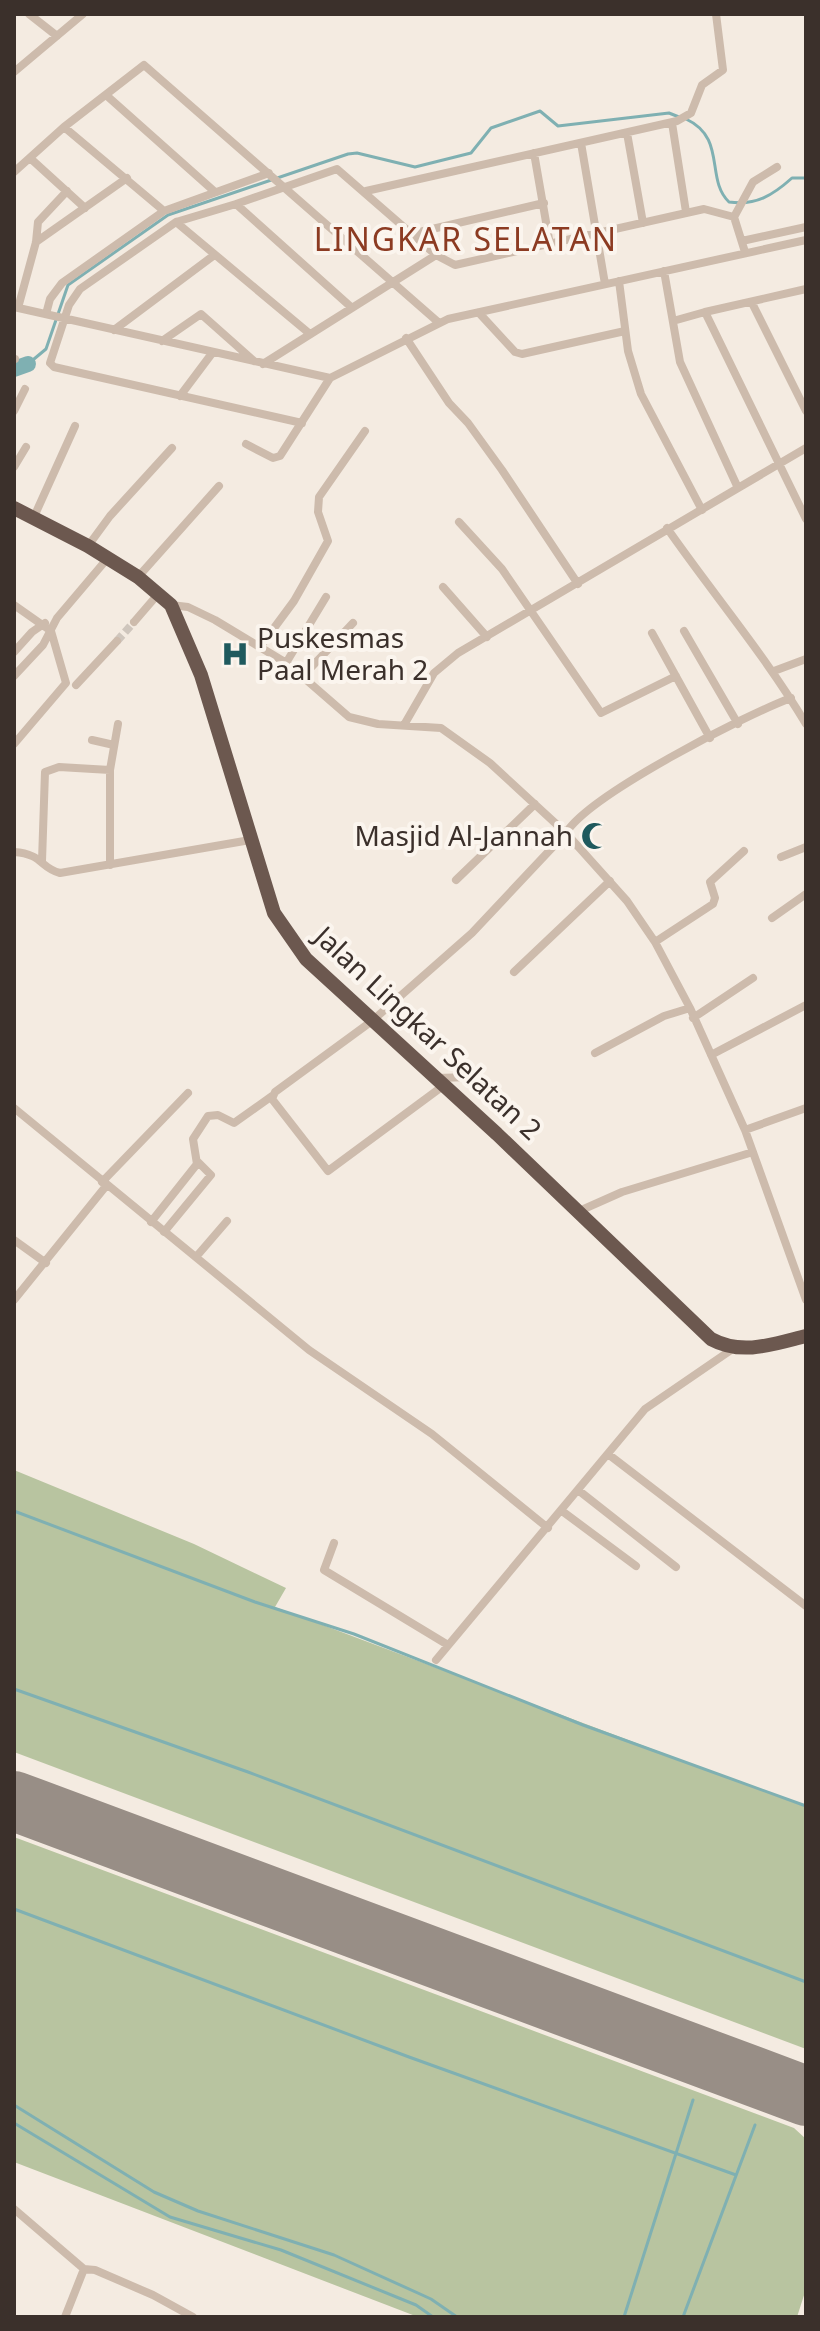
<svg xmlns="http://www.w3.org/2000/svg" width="820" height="2331" viewBox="0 0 820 2331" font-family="'Noto Sans',sans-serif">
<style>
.green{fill:#b8c4a0}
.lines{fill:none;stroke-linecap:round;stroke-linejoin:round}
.stream{stroke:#7fb0b2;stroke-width:3}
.river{stroke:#7fb0b2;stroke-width:16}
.runway{stroke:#988e86;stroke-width:60}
.minor-tunnel{stroke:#cfc6bd;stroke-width:8;stroke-dasharray:8 4;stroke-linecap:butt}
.minor{stroke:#cdbbac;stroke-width:8}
.trunk{stroke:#6c584f;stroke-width:14}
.labels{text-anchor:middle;stroke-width:8;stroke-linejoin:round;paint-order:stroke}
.poi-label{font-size:28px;fill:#3b302b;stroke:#fbf5ee;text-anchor:start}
.street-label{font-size:28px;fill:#3b302b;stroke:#fbf5ee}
.quarter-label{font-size:32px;letter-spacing:2px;fill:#8c3b22;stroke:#fbf5ee}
</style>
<rect width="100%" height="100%" fill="#f4ebe1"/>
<!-- green -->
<path class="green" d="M14 1470 194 1544 286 1588 275 1607 806 1807V2049L14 1752Z
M14 1837 794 2128 806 2139V2289L797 2317H418L14 2162Z"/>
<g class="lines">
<!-- stream -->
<path class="stream" d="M686 119C727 138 705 179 729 202 756 206 773 195 792 178H806
M28 364 46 349 68 285 168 215 348 154 357 153 415 167 471 153 491 128 540 111 558 126 669 113 679 117
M14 1511 255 1602 354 1634 583 1725 806 1806
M14 1689 248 1772 806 1982
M14 1909 409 2057 736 2175
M14 2105 154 2192 198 2211 334 2255 431 2299 457 2317
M14 2123 170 2217 281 2250 416 2305 433 2317
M624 2317 693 2100
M683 2317 755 2125"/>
<!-- river -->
<path class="river" d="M14 369 28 364"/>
<!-- runway -->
<path class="runway" d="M14 1801 806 2096"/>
<!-- minor-tunnel -->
<path class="minor-tunnel" d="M117 641 134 622"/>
<!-- minor -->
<path class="minor" d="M29 14 57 36
M14 72 83 14
M106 95 215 192
M672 123 686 212
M64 127 164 211
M627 133 643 223
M581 143 605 284
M534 153 550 245
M30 158 85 208
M14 172 64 127 144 65 438 322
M366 191 677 121 691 113 702 85 723 70 716 14
M236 204 176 222 80 289 69 305 50 363 54 367 302 423
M734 217 753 182 777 167
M176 222 310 334
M415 233 544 203
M742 241 806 227
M36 242 127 178
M664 271 680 362 738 488
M619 281 628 351 641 394 702 510
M806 289 705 312 806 519
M752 303 806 411
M14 307 330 378 448 319 806 240
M351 307 236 204 337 169 436 255 455 265 704 209 734 217 745 252
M18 308 36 242 38 222 67 191
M46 314 50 299 62 283 164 211 269 173
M480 314 515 352 522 354 625 331
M673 321 705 312
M114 330 213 256
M406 338 449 403 468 423 502 470 578 584
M162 341 201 314 254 361
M14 359H15
M263 364 436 255
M180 396 213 352
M14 411 25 389
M246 444 273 458 280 456 330 378
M14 467 26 447
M33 519 75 426
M459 522 502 569 601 713 676 676
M667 528C713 594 765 655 806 724
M88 546 110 516 172 448
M138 577 219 486
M443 587 487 637
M14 605 51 631 66 683 14 744
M171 605 188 607 215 620 288 664 349 717 378 724 441 728 490 763 566 833 472 933 372 1021 275 1092 272 1099 328 1171 443 1086
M134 622 159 593
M684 631 738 724
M652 633 710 738
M260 647 294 601 328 541 318 512 319 497 365 431
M14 652 32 632 45 623
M286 663 326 597
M774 671 806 659
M14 676 43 645 57 618 107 559
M303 676 353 623
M76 685 117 641
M791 698C745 715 589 795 566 833L627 901 655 942 690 1008 745 1130 806 1300
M404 725 434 673 458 653 806 448
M92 740 114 745
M14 852C43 854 40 868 60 873L250 840
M781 857 806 847
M42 861 45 772 59 767 110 770
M110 865V770L118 724
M456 880 535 804
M772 918 806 894
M655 942 713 904 715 898 710 882 744 851
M514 972 610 881
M693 1018 753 978
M595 1053 664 1016 690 1008
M711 1055 806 1005
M436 1078 472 1077 494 1104
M14 1108 309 1350 432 1434 548 1528
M745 1130 806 1108
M102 1182 188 1093
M577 1212 622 1192 753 1152
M151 1222 197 1164 193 1139 208 1116 218 1115 234 1123 272 1096
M164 1232 211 1175 198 1162
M14 1240 46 1263
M196 1257 227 1221
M14 1300 106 1186
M608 1454 806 1606
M578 1490 676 1567
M562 1511 636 1566
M334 1543 324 1570 448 1645
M436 1660 645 1409 734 1348
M14 2209 84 2269 95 2270 153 2295 193 2317
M65 2317 84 2269"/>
<!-- trunk -->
<path class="trunk" d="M14 508 88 546 138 577 171 605 201 675 274 913 306 959 497 1134 711 1339C742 1356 774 1344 806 1336"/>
</g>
<!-- icons -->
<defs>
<g id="hospital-bare" transform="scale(2.16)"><path d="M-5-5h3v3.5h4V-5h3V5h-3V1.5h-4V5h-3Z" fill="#1f5a5e" stroke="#fbf5ee" stroke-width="2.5" paint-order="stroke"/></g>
<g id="mosque-bare" transform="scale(2.16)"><path d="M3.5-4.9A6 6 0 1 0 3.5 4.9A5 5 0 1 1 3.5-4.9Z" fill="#1f5a5e" stroke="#fbf5ee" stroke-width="2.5" paint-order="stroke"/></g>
</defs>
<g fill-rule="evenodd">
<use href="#hospital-bare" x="235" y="654"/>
<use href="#mosque-bare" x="595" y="836"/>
</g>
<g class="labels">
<!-- poi labels -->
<g class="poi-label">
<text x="257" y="648">Puskesmas<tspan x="257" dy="32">Paal Merah 2</tspan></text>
<text x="573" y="846" text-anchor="end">Masjid Al-Jannah</text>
</g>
<!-- street labels -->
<g class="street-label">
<text transform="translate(428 1033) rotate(43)" y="10">Jalan Lingkar Selatan 2</text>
</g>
<!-- quarter labels -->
<g class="quarter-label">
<text x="466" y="251">LINGKAR SELATAN</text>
</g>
</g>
<!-- border -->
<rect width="820" height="2331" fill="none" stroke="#3b302b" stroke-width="32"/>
</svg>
